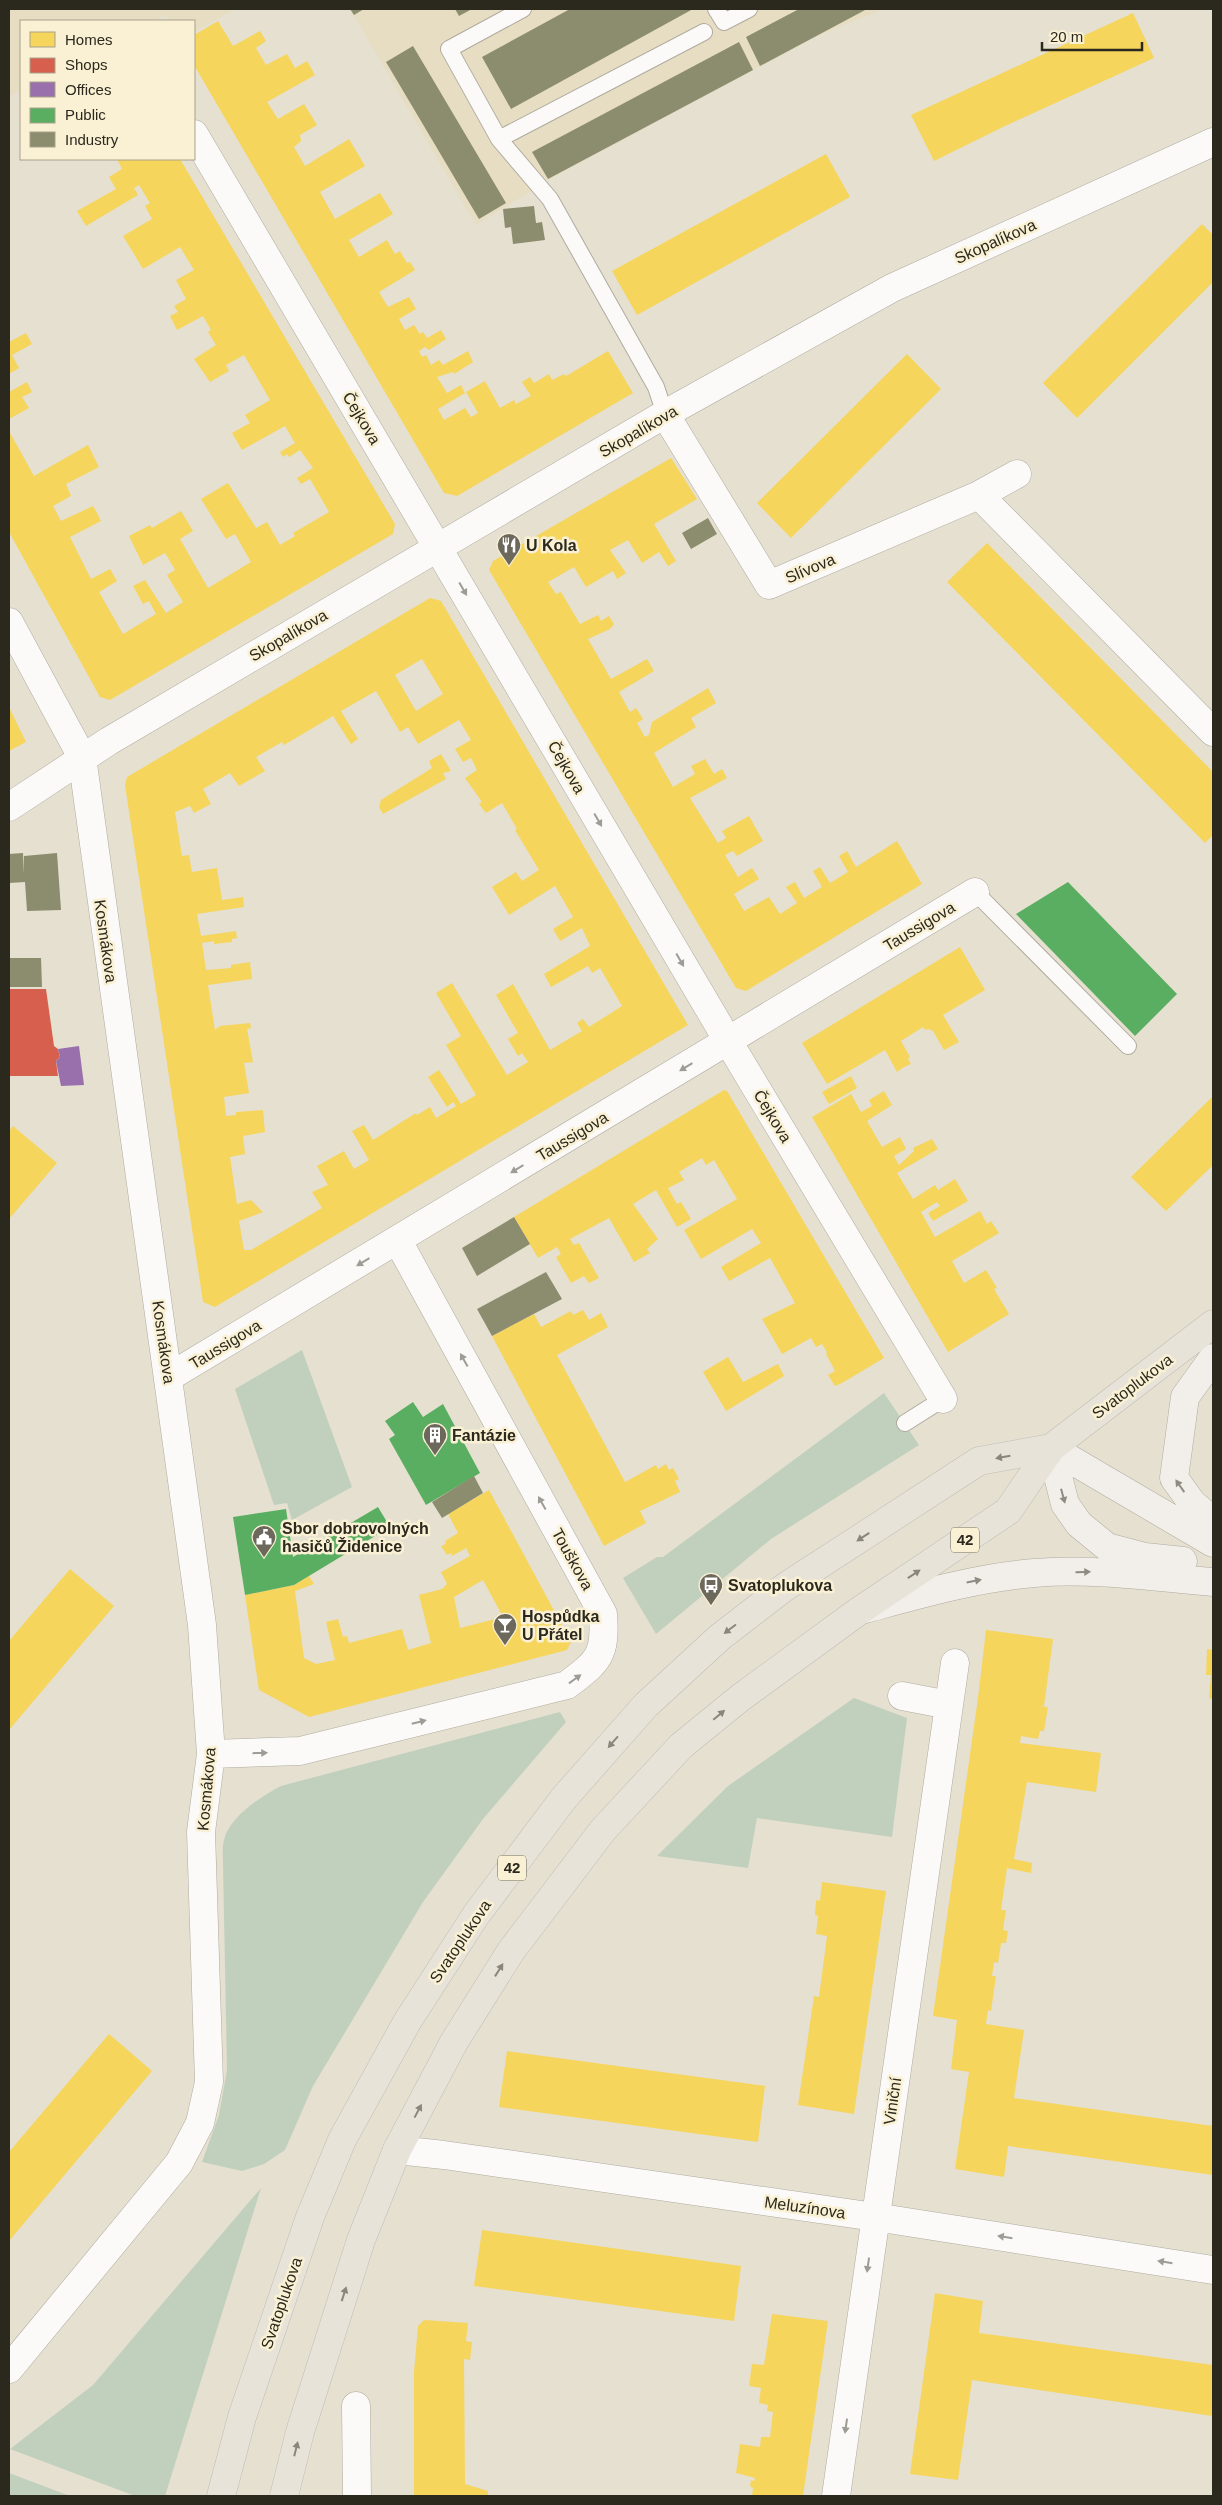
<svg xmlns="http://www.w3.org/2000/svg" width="1222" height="2505" viewBox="0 0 1222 2505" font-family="Helvetica,sans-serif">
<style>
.built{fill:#e6ddc3}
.green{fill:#c1d0bc}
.homes{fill:#f6d55c;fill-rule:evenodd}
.shops{fill:#d6604d}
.offices{fill:#9970ab}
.public{fill:#5aae61}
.industry{fill:#8c8c6e}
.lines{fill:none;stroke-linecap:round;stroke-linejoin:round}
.service-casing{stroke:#afab9f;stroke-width:18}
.minor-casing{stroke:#afab9f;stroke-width:29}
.secondary-casing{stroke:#afab9f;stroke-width:29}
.primary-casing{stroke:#bfbdb5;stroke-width:29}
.service{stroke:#fbfaf8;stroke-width:16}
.minor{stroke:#fbfaf8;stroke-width:28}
.secondary{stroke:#f2eee9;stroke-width:28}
.primary{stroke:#e8e3d9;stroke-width:28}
.oneway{fill:#9d9c95}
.oneway2{fill:#8a867b}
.oneway3{fill:#8e8b83}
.labels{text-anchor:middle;stroke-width:5;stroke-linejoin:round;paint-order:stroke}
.shield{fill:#faf1d5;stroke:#696454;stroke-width:1}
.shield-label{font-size:15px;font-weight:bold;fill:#2b281d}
.street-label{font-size:16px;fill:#2b281d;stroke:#faf1d5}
.poi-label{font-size:16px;font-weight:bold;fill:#2b281d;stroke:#faf1d5;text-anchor:start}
</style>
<rect width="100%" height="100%" fill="#e5e0d0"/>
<!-- built -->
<path class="built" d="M9 9H235L194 32V21H170L167 16 152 21H21V90L9 97Z
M350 9H885L821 34 555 176 476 225Z"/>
<!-- green -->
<path class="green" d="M302 1350 352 1487 292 1520 287 1503 274 1505 235 1389Z
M884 1393 919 1445 771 1539 656 1634 623 1578 657 1557H663Z
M854 1698 907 1718 892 1837 757 1818 748 1868 657 1856 728 1786Z
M560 1712 566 1722 483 1819 423 1902 313 2086 285 2150 264 2164 242 2171 202 2162 219 2115 227 2070 223 1864C223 1856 222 1847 224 1840 229 1817 262 1796 281 1786Z
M261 2188 165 2496H135L10 2449 93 2385Z
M9 2473 70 2496H9Z"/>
<!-- homes -->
<path class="homes" d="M1133 13 1154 58 1005 126 934 161 911 115Z
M218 21 233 46 260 31 266 41 256 48 266 65 287 54 295 68 307 61 315 75 267 102 278 119 304 104 317 125 300 135 301 141 294 147 305 166 349 139 365 166 320 192 335 219 380 193 393 214 349 240 359 257 387 240 395 254 400 251 407 263 410 262 415 270 379 292 388 307 409 297 416 309 399 319 405 330 414 325 420 334 423 332 427 338 441 330 446 339 429 350 425 347 419 351 422 357 426 355 431 365 439 360 443 365 468 351 473 362 454 374 453 372 437 377 447 393 461 385 465 393 438 409 444 420 465 408 471 417 478 413 466 392 485 381 500 408 514 400 516 404 531 396 522 382 530 377 534 383 549 374 552 380 564 374 566 376 608 351 633 393 457 496 444 493 194 65V35Z
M826 154 850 197 637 315 612 271Z
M117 159H180L395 524 393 534 110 700 100 697 9 532V431L34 476 88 445 99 467 66 484 71 496 53 506 61 521 93 506 97 513 101 521 70 537 91 579 110 569 117 581 99 592 123 634 156 614 149 601 143 604 133 586 145 580 166 613 183 602 167 575 175 570 165 553 143 565 129 536 150 525 152 528 181 511 193 531 180 539 208 588 251 562 235 534 226 539 201 499 228 483 256 528 267 522 280 545 295 536 293 533 329 512 310 479 301 484 297 478 313 468 300 450 289 457 287 454 283 457 280 452 295 443 285 426 242 450 232 433 250 423 245 415 270 400 244 355 226 365 229 371 210 382 194 359 216 345 208 332 211 330 203 316 177 330 170 316 178 312 174 306 186 299 176 280 194 270 180 247 143 269 123 236 152 219 145 206 150 203 139 185 134 188 138 195 86 226 77 211 116 189 109 177 122 169Z
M1202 224 1213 235V282L1077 418 1043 383Z
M26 333 32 344 12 355 19 368 9 374V342Z
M907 354 941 389 791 538 757 503Z
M27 382 32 392 22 397 29 408 9 419V392Z
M671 458 697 499 654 524 676 561 668 566 659 552 642 563 628 540 610 550 626 573 617 579 613 571 586 587 574 567 548 582 556 594 561 592 580 624 598 615 601 621 609 616 614 624 610 629 588 639 611 679 647 659 654 671 619 692 630 712 636 708 643 719 637 723 645 737 649 735 652 722 708 688 716 703 691 718 696 727 654 753 673 787 695 774 691 766 705 759 714 774 722 769 727 778 690 798 718 843 726 838 722 831 749 816 763 841 737 856 733 851 725 855 738 877 752 868 759 879 734 894 744 911 769 897 780 914 797 903 786 887 795 882 804 898 822 887 813 871 820 867 830 883 848 872 839 856 847 851 856 867 897 841 922 884 746 991 736 988 489 570 493 561Z
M987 543 1213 772V835L1205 843 947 582Z
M430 598 441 601 688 1025 215 1307 203 1302 125 785 127 777ZM422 659 443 694 416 711 395 675ZM376 691 400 732 408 727 418 744 459 720 471 740 455 749 463 762 471 758 477 770 465 778 482 802 479 804 486 813 502 803 517 829 515 830 539 870 522 881 516 872 492 887 509 915 555 886 573 917 553 929 560 941 582 928 590 946 544 974 551 987 588 966 592 973 600 968 622 1006 589 1027 583 1019 577 1023 582 1031 550 1050 513 984 496 995 518 1033 508 1039 518 1056 522 1053 528 1062 507 1075 452 983 436 993 461 1036 446 1045 476 1095 461 1104 439 1070 428 1077 447 1107 453 1102 456 1106 436 1118 430 1107 417 1115 416 1113 373 1140 364 1125 352 1131 369 1160 354 1169 344 1151 317 1166 328 1185 312 1192 322 1208 251 1250H244L239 1221 263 1212 251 1200 237 1204 230 1157 245 1154 243 1136 265 1132 263 1110 236 1112V1115L226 1116 224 1097 249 1093 244 1063 253 1062 247 1029 251 1028 250 1023 220 1026 215 1030 208 985 252 979 250 962 231 965V968L206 970 202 943 214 941V944L232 942V939L237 938 236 931 201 936 197 914 244 907 243 897 222 900 217 868 192 872 189 855 182 856 175 812 190 806 194 813 211 804 203 789 230 773 239 786 265 771 256 757 282 742 284 745 333 716 351 744 358 739 341 711Z
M9 707 26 742 9 751Z
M441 754 451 771 443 773 446 779 383 814 379 807 381 800 432 768 429 761Z
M960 947 985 990 943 1015 959 1042 944 1050 933 1031 928 1029 925 1030 923 1027 901 1041 910 1057 908 1059 911 1064 904 1067 897 1072 885 1050 827 1084 802 1043Z
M851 1076 857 1088 829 1104 822 1092Z
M724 1090 727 1091 884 1358 842 1383 835 1386 828 1375 835 1371 826 1354 827 1352 822 1344 816 1347 811 1338 782 1354 762 1319 795 1303 770 1258 729 1281 721 1267 761 1243 752 1229 701 1259 684 1230 737 1199 714 1160 706 1165 702 1158 679 1172 684 1180 668 1188 677 1204 681 1202 691 1219 677 1227 656 1190 633 1204 658 1239 647 1249 650 1253 634 1262 609 1218 570 1239 574 1245 579 1243 599 1278 589 1283 584 1276 571 1283 556 1257 561 1254 557 1247 538 1258 514 1217Z
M884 1091 892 1105 867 1121 882 1147 900 1137 906 1149 894 1156 899 1165 914 1151 913 1148 932 1139 938 1149 897 1173 913 1199 935 1185 938 1190 955 1179 968 1201 933 1221 928 1213 940 1206 937 1202 921 1212 935 1237 980 1211 987 1224 991 1221 999 1233 952 1261 964 1283 986 1270 997 1288 994 1289 1009 1314 948 1352 812 1117 851 1094 861 1112 872 1106 869 1100Z
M1213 1096V1165L1166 1211 1131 1177Z
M13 1126 57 1163 9 1219V1131Z
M583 1310 589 1320 601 1313 608 1327 557 1355 579 1396 625 1482 656 1465 658 1469 666 1464 669 1470 673 1468 679 1479 675 1481 680 1492 640 1511 646 1523 604 1546 492 1336 534 1314 541 1327 571 1311 573 1315Z
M728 1357 743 1382 778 1364 784 1376 726 1411 703 1372Z
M489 1490 571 1642 567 1650 309 1717 259 1690 245 1595 294 1585 309 1576 314 1584 295 1591 304 1658 316 1664 335 1660 326 1622 338 1619 343 1637 347 1636 349 1643 402 1629 408 1650 431 1643 419 1595 442 1589 447 1584 441 1572 470 1556 466 1548 452 1556 451 1553 447 1555 441 1546 446 1544 445 1541 458 1533 448 1514ZM483 1580 503 1617 460 1628 454 1597Z
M70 1569 114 1606 9 1730V1641Z
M986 1630 1053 1639 1044 1706H1038L1048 1707 1044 1731H1040L1038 1739 1021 1736 1020 1743 1101 1753 1096 1792 1027 1782 1014 1859 1032 1863 1031 1873 1007 1868 1001 1910H1006L1003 1930 1008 1931 1006 1943H1001L998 1963 994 1962 992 1976H996L991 2011 988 2010 986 2024 1024 2030 1014 2098 1213 2126V2175L1008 2146 1004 2177 955 2169 969 2072 951 2069 957 2020 933 2016 978 1698Z
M1207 1649 1213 1650V1699L1209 1698 1211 1675H1206Z
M822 1882 886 1891 854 2114 798 2105 814 1996 819 1997 827 1936 816 1934 818 1916 815 1915 816 1900 820 1901Z
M109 2034 152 2071 9 2241V2152Z
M507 2051 765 2086 758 2142 499 2107Z
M482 2230 741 2266 734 2321 474 2286Z
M935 2293 983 2301 979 2333 1213 2365 1212 2416 972 2380 958 2480 910 2474Z
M772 2314 828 2321 803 2496H752L753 2488 750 2486 751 2480 754 2481 755 2478 736 2473 740 2444 760 2447 761 2437H770L773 2412 767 2411 768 2405 759 2403 761 2388 749 2386 752 2364 764 2365Z
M424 2320 468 2323 466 2341 472 2342 470 2360 464 2359 465 2484 488 2491V2496H414V2372L418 2326Z"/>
<!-- shops -->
<path class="shops" d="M9 989H46L54 1046 58 1049 60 1057 56 1061 58 1076H9Z"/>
<!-- offices -->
<path class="offices" d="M79 1046 84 1085 61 1086 56 1061 60 1057 58 1049Z"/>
<!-- public -->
<path class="public" d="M1068 882 1177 994 1135 1036 1016 914Z
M413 1402 423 1417 443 1404 480 1473 426 1505 389 1439 395 1435 385 1421Z
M378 1507 390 1527 294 1585 245 1595 233 1517 286 1509 293 1557Z"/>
<!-- industry -->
<path class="industry" d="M350 9H364L354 15Z
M455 9H472L459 16Z
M570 9H693L511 109 482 57Z
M799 9H867L760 66 746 37Z
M739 42 753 70 548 179 532 152Z
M413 46 506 203 479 219 386 62Z
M534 206 536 223 542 222 545 240 513 244 511 227 505 228 503 209Z
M708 518 717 534 691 549 682 533Z
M23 853 24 874V856L57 853 61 910 27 911 25 882 9 883V854Z
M9 958H41L42 987H9Z
M514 1217 530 1244 477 1276 462 1248Z
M546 1272 562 1299 492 1336 477 1309Z
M474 1476 483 1493 442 1518 432 1502Z"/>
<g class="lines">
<!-- service casing -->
<g class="service-casing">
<path id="service" d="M716 9 724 22 749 9
M499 139 449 49 523 9
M665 414 656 387 550 199 499 139 704 32
M975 892 1128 1046
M905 1423 943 1399"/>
</g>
<!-- minor casing -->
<g class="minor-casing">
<path id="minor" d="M194 134 728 1041 943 1399
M665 414 769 585 979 495 1017 474
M979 495 1213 732
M9 622 82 757 202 1625 211 1754 201 1832 209 2082 200 2123 179 2163 9 2369
M9 807 109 741 665 414 892 288 1213 142
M169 1377 975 892
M902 1696 949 1705
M211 1754 300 1751 567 1685C599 1661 606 1655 603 1614L398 1241
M397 2150 444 2155 875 2217 1213 2270
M356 2406 357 2496
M836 2496 955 1663"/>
</g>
<!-- secondary casing -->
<g class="secondary-casing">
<path id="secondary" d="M1213 1358 1185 1397 1174 1478 1192 1503 1213 1521
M1051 1448 1065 1504 1079 1524 1107 1547 1145 1557 1183 1561
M1051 1448 1213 1543
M865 1609C921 1594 976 1578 1034 1573 1093 1568 1154 1577 1213 1582"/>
</g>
<!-- primary casing -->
<g class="primary-casing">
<path id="primary" d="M221 2496 242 2417 310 2217 342 2140 407 2022 476 1915 564 1798 646 1705 720 1637 785 1587 979 1461 1051 1448
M284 2496 300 2432 361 2240 397 2150 454 2042 511 1951 603 1830 681 1746 740 1698 859 1611 1008 1511 1051 1448 1213 1324"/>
</g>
<!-- service -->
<use href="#service" class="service"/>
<!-- minor -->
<use href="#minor" class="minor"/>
<!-- secondary -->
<use href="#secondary" class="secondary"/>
<!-- primary -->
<use href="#primary" class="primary"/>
</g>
<!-- one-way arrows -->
<defs><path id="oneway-solid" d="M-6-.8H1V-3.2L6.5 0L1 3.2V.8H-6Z" transform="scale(1.25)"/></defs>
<g class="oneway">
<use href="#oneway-solid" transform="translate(463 589) rotate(60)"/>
<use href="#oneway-solid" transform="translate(598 820) rotate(60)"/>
<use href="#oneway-solid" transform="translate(680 960) rotate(60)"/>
<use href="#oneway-solid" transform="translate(686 1067) rotate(149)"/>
<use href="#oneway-solid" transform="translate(517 1169) rotate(149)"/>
<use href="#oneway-solid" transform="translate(363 1262) rotate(149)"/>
<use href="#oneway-solid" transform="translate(464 1360) rotate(-119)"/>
<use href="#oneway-solid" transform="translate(542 1503) rotate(-119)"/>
<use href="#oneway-solid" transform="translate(575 1679) rotate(-36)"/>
<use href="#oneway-solid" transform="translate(419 1722) rotate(-14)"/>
<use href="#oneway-solid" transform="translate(260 1753) rotate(-1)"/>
<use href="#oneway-solid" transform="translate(1005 2237) rotate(-171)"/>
<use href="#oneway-solid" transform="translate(1165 2262) rotate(-171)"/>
<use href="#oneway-solid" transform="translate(868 2265) rotate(98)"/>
<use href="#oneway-solid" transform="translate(846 2426) rotate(98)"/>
</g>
<g class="oneway2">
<use href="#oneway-solid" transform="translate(1003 1457) rotate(170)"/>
<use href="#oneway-solid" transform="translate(863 1537) rotate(147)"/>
<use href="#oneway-solid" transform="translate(914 1574) rotate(-34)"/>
<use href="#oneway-solid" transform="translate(730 1629) rotate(143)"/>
<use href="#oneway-solid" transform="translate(719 1715) rotate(-40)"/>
<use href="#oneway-solid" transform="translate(613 1742) rotate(131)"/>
<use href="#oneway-solid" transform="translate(499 1970) rotate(-58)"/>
<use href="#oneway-solid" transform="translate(418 2111) rotate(-62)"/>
<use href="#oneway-solid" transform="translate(344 2294) rotate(-72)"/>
<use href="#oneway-solid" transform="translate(296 2449) rotate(-76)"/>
</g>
<g class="oneway3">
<use href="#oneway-solid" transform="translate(1180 1486) rotate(-125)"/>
<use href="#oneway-solid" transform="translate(1063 1496) rotate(75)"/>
<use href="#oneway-solid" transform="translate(1083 1572) rotate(-1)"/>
<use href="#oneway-solid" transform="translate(974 1581) rotate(-11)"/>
</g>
<!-- icons -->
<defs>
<g id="restaurant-pin" transform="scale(1.25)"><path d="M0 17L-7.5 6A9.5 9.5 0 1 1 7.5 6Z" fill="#6c685c" stroke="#faf1d5"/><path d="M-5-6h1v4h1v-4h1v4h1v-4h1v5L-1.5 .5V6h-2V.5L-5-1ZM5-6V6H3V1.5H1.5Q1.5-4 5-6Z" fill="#fff"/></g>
<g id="building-pin" transform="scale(1.25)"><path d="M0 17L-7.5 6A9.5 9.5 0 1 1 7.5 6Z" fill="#6c685c" stroke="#faf1d5"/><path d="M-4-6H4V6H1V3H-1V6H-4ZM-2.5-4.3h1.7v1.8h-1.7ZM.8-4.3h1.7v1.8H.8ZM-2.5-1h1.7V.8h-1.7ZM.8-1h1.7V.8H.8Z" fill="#fff"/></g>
<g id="civic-pin" transform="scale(1.25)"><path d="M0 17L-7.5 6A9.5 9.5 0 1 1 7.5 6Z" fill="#6c685c" stroke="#faf1d5"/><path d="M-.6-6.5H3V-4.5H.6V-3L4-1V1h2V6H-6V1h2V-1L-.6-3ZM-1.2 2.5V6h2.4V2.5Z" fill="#fff"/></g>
<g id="bus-pin" transform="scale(1.25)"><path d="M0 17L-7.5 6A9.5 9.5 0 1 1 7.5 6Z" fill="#6c685c" stroke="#faf1d5"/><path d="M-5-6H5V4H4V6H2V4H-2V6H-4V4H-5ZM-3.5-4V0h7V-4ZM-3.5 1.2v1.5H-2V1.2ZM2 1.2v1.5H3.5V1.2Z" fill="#fff"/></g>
<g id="bar-pin" transform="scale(1.25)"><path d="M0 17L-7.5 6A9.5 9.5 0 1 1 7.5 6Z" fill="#6c685c" stroke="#faf1d5"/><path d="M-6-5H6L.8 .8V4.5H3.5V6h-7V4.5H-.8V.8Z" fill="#fff"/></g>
</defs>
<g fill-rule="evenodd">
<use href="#restaurant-pin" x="509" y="545"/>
<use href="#building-pin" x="435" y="1435"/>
<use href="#civic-pin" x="264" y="1537"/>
<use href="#bus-pin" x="711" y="1585"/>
<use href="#bar-pin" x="505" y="1625"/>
</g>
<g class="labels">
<!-- shield labels -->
<g class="shield">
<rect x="951" y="1527.5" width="28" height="25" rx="4"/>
<rect x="498" y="1855.5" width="28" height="25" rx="4"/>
</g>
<g class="shield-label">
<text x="965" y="1545">42</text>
<text x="512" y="1873">42</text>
</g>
<!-- street labels -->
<g class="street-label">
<text transform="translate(995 241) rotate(-24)" y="6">Skopalíkova</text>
<text transform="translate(362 418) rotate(59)" y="6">Čejkova</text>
<text transform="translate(638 431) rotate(-30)" y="6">Skopalíkova</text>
<text transform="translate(810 568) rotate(-23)" y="6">Slívova</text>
<text transform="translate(288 635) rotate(-30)" y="6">Skopalíkova</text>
<text transform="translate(567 767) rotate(60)" y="6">Čejkova</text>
<text transform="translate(919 926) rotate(-31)" y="6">Taussigova</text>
<text transform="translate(106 941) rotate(82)" y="6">Kosmákova</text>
<text transform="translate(773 1116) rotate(59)" y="6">Čejkova</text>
<text transform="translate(572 1136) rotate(-31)" y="6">Taussigova</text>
<text transform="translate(164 1342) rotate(82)" y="6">Kosmákova</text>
<text transform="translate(225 1344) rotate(-31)" y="6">Taussigova</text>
<text transform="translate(1132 1386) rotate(-37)" y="6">Svatoplukova</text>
<text transform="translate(573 1559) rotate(61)" y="6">Touškova</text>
<text transform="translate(206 1789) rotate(-85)" y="6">Kosmákova</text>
<text transform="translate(460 1941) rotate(-56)" y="6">Svatoplukova</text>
<text transform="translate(892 2101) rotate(-82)" y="6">Viniční</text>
<text transform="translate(805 2207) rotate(8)" y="6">Meluzínova</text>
<text transform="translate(281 2303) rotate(-71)" y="6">Svatoplukova</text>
</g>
<!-- poi labels -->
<g class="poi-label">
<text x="526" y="551">U Kola</text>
<text x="452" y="1441">Fantázie</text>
<text x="282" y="1534">Sbor dobrovolných<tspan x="282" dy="18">hasičů Židenice</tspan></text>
<text x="728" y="1591">Svatoplukova</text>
<text x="522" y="1622">Hospůdka<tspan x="522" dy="18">U Přátel</tspan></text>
</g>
</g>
<!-- border -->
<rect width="1222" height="2505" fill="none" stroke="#2b281d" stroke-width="20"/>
<!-- legend -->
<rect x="20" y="20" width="175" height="140" fill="#faf1d5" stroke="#a7a18b"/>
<rect x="30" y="32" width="25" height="15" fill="#f6d55c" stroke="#a7a18b"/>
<text x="65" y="45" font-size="15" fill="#2b281d">Homes</text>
<rect x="30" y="58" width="25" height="15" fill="#d6604d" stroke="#a7a18b"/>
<text x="65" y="70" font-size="15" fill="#2b281d">Shops</text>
<rect x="30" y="82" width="25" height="15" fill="#9970ab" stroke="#a7a18b"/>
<text x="65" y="95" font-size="15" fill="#2b281d">Offices</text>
<rect x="30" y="108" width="25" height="15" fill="#5aae61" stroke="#a7a18b"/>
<text x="65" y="120" font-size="15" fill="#2b281d">Public</text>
<rect x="30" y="132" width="25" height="15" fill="#8c8c6e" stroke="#a7a18b"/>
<text x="65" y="145" font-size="15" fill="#2b281d">Industry</text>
<!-- scale -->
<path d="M1042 42v8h100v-8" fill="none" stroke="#2b281d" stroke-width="2.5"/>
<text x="1050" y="42" font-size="15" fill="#2b281d" stroke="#faf1d5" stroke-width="4" paint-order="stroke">20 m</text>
</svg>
